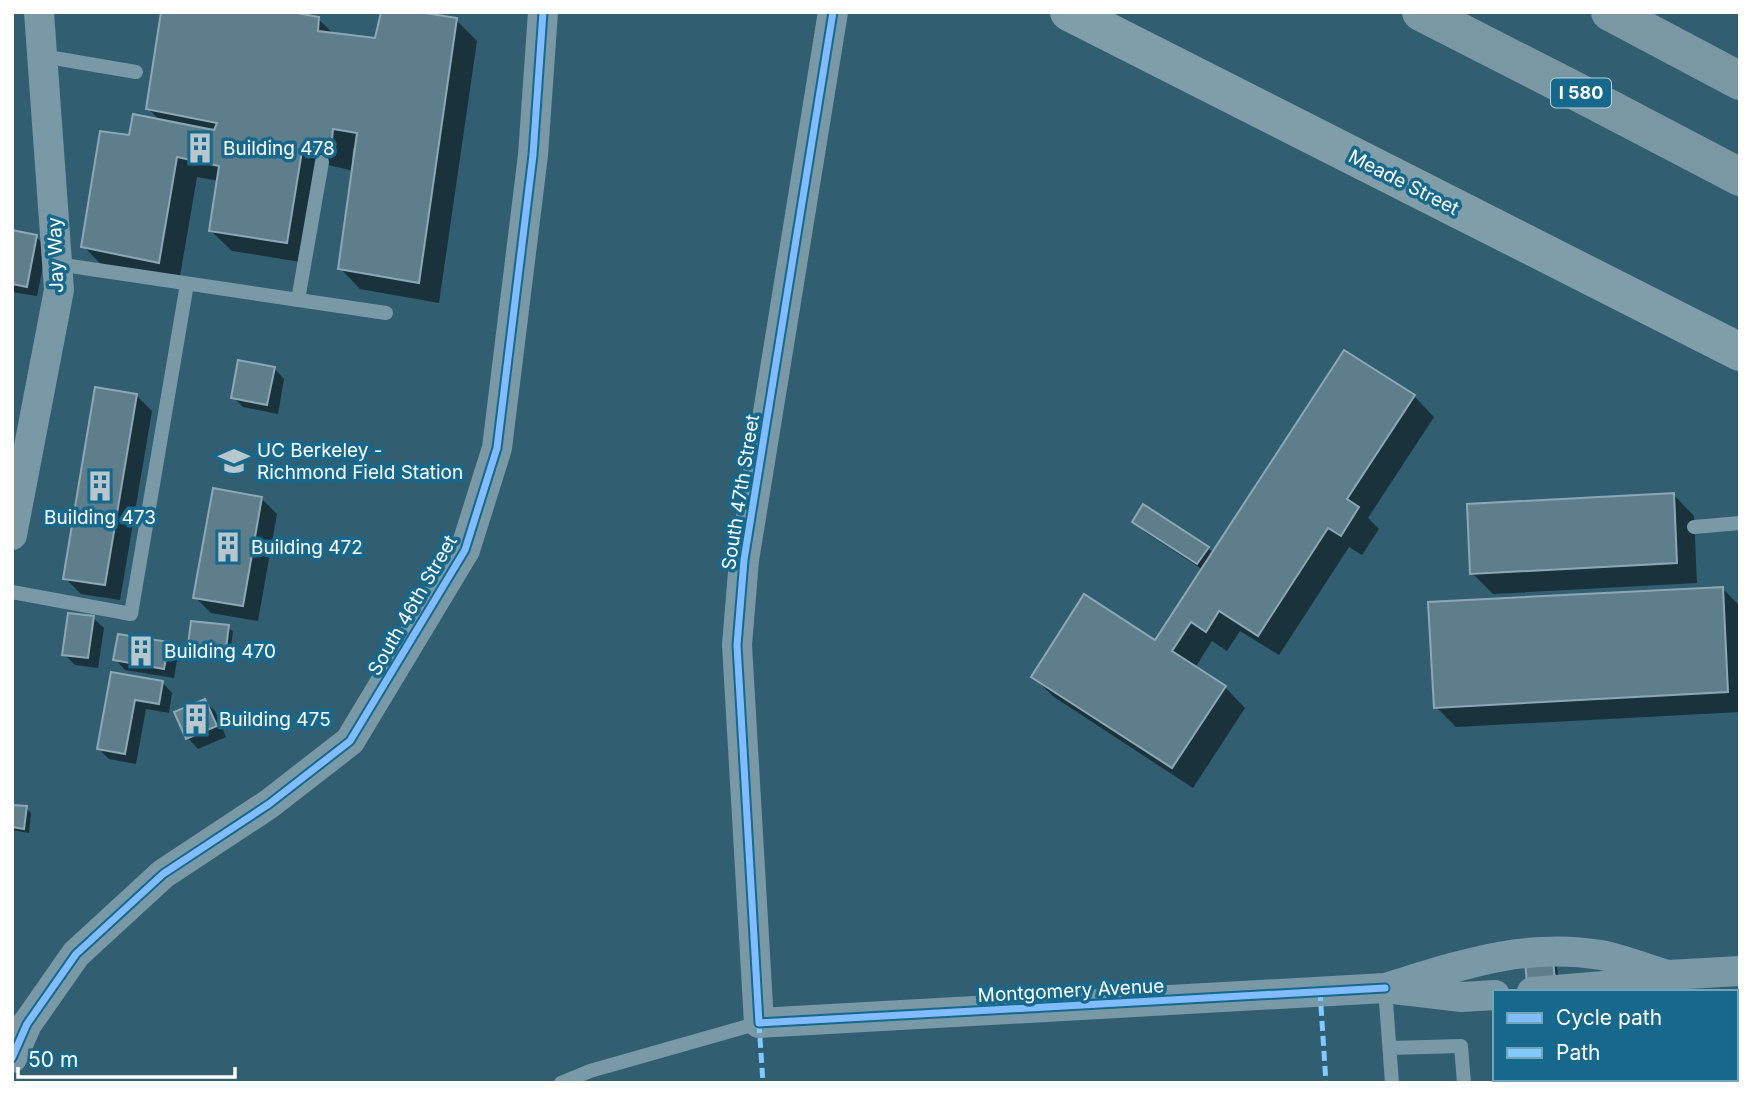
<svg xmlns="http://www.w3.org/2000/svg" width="1752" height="1095" viewBox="0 0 1752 1095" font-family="Inter,sans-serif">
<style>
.shadow{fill:#0007;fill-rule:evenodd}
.building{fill:#5e7e8c;stroke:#8da8b4;stroke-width:2}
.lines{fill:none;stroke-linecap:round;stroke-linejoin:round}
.lane{stroke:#7899a5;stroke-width:14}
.street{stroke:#7899a5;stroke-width:30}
.secondary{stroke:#7f9eaa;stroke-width:38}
.highway{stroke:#7998a4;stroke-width:38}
.quiet{stroke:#80caff;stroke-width:5;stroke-dasharray:10 5;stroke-linecap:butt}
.cycleway-casing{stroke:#16698c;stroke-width:11}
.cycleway{stroke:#80bcff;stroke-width:7}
.labels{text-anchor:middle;stroke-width:7;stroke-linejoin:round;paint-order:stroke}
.shield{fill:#16698c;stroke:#b9d2dc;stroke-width:2}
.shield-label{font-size:18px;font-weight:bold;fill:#fff}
.poi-label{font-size:19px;fill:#fff;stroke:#16698c;text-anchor:start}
.street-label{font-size:19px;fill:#fff;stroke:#16698c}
</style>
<rect width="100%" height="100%" fill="#315e71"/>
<!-- shadow -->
<path class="shadow" d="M318 19 334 34 376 40 456 20 477 41 439 303 360 289 340 268 354 171 324 164 307 263 232 251 211 231 219 181 197 177 179 282 104 267 83 246 131 136 160 121 148 108ZM353 148 357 149 355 164 352 163Z
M12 232 36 237 47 247 37 296 12 292Z
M274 368 284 379 278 414 243 407 233 397Z
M136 395 152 411 120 600 81 594 65 578Z
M1414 396 1434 417 1368 518 1379 529 1362 555 1349 547 1279 655 1240 631 1227 651 1212 641 1195 668 1225 687 1245 708 1193 788 1054 697 1033 677 1156 642 1203 570 1145 532 1134 522 1208 548 1214 554Z
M1674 495 1694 516 1697 583 1493 594 1472 573Z
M261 498 277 514 258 621 211 613 195 597Z
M1722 588 1740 606V712L1456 727 1436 707Z
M93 618 104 628 98 668 75 665 64 654Z
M228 627 233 632 230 653 195 649 190 644Z
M168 644 178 654 174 678 125 670 115 659Z
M113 674 162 682 172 693 169 713 146 709 136 764 109 759 99 749Z
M204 701 215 711 226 737 198 749 188 738 177 713Z
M12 807 26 808 31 813 29 833 12 830Z
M1553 962 1557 967 1559 985 1534 987Z"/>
<!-- building -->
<path class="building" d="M161 12H291L319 17 318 31 375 38 381 12H419L457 18 419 283 338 269 357 133 333 129 331 151 303 145 287 243 209 231 219 166 177 157 159 263 81 247 100 131 129 135 133 114 214 130 217 123 146 109Z
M12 230 37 235 27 287 12 284Z
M1344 350 1415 395 1347 499 1359 507 1341 536 1328 528 1258 636 1219 611 1206 632 1191 622 1172 651 1226 686 1172 768 1031 677 1084 594 1155 640Z
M238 360 275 367 267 405 231 398Z
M95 387 137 394 105 585 63 579Z
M213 488 262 497 243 606 193 598Z
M1674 493 1677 563 1470 574 1467 504Z
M1143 504 1209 547 1197 564 1132 522Z
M1723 587 1728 692 1434 708 1428 602Z
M68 613 94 616 88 658 62 655Z
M191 621 229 625 226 649 188 645Z
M118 634 169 642 164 669 113 660Z
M111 672 163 681 159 704 135 700 125 754 97 749Z
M205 699 217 726 186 739 174 712Z
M12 805 27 806 24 829 12 827Z
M1553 960 1555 980 1527 983 1525 962Z"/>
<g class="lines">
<!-- lane -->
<path class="lane" d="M42 56 136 72
M57 264 386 313
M298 300 322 162
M1694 527 1740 523
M12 592 131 614 187 284
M1385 988 1392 1083
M1390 1048 1461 1046 1464 1083
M1565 1079V1083
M561 1083 590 1071 759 1023"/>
<!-- street -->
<path class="street" d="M833 12 744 560 737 645 759 1023 1385 988
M12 535 59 290 39 12
M1532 992 1616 985 1668 975 1740 971
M1495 995 1462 997 1385 988C1458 966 1523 942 1601 955 1623 959 1646 969 1668 975
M12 1058 27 1024 76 954 163 874 269 804 350 741 465 550 497 448 533 155 543 12
M1674 1079V1083"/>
<!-- secondary -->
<path class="secondary" d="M1069 12 1740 352"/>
<!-- highway -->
<path class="highway" d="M1421 12 1593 100 1740 177
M1610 12 1740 81"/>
<!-- quiet -->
<path class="quiet" d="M1320 991 1326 1083
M759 1023 763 1083"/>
<!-- cycleway casing -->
<g class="cycleway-casing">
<path id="cycleway" d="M833 12 744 560 737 645 759 1023 1385 988
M12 1058 27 1024 76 954 163 874 269 804 350 741 465 550 497 448 533 155 543 12"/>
</g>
<!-- cycleway -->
<use href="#cycleway" class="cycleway"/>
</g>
<!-- icons -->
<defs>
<g id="building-bare" transform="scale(2.415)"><path d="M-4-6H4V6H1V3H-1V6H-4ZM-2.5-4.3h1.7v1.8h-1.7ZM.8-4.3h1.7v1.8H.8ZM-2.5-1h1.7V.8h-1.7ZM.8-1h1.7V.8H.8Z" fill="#b7c7cd" stroke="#16698c" stroke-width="2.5" paint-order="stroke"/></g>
<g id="university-bare" transform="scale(2.415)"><path d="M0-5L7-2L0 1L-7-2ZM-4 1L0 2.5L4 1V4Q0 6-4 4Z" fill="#b7c7cd" stroke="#16698c" stroke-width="2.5" paint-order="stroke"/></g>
</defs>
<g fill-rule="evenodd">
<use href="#building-bare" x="200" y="148"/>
<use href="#university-bare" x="234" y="461"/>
<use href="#building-bare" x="100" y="486"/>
<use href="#building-bare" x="228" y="547"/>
<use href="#building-bare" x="141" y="651"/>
<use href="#building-bare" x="196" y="719"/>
</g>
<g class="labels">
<!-- shield labels -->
<rect class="shield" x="1551" y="78.5" width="60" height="29" rx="5"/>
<g class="shield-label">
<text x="1581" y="99">I 580</text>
</g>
<!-- poi labels -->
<g class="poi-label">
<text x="223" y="155">Building 478</text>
<text x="257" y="457">UC Berkeley -<tspan x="257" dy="22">Richmond Field Station</tspan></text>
<text x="100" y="524" text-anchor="middle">Building 473</text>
<text x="251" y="554">Building 472</text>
<text x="164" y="658">Building 470</text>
<text x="219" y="726">Building 475</text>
</g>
<!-- street labels -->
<g class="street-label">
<text transform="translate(1404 182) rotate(27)" y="7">Meade Street</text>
<text transform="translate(55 255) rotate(-92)" y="7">Jay Way</text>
<text transform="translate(740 492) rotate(-81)" y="7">South 47th Street</text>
<text transform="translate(412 605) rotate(-60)" y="7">South 46th Street</text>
<text transform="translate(1071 990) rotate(-3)" y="7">Montgomery Avenue</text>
</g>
</g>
<!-- border -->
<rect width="1752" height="1095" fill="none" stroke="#ffffff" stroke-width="28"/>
<!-- legend -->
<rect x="1493" y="990" width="245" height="91" fill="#16698c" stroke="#73a5ba" stroke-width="2"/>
<rect x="1507" y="1013" width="35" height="10" fill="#80bcff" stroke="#73a5ba" stroke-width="2"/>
<text x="1556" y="1025" font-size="21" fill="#ffffff">Cycle path</text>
<rect x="1507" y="1048" width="35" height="10" fill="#80caff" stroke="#73a5ba" stroke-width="2"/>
<text x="1556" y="1060" font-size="21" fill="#ffffff">Path</text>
<!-- scale -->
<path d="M18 1067v10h217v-10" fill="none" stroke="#ffffff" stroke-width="3.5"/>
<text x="28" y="1067" font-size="21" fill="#ffffff" stroke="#16698c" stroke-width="5" paint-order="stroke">50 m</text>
</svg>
